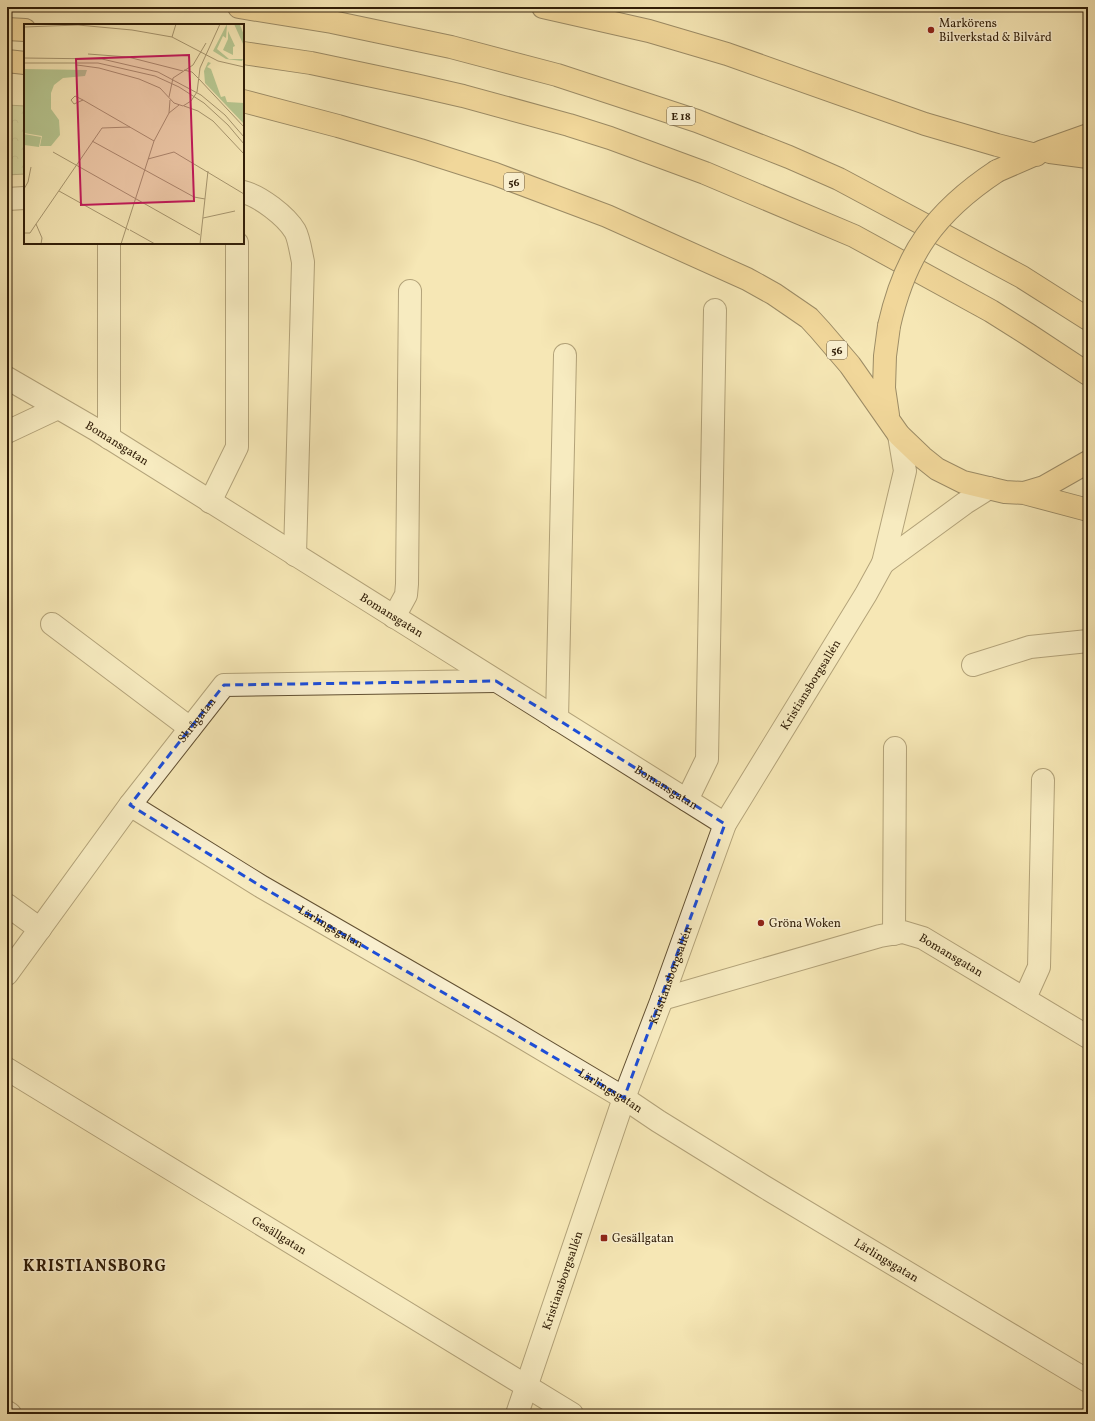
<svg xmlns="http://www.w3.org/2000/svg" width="1095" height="1421" viewBox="0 0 1095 1421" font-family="Vollkorn,serif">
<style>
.forest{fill:url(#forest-crowns);stroke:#74724c}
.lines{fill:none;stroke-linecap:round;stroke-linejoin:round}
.minor-casing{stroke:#625032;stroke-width:24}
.highway-casing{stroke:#301d07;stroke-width:24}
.minor{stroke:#f9efcf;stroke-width:22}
.highway{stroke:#ebc47a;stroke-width:22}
.highway-bridge-casing{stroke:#301d07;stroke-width:24;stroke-linecap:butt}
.highway-bridge{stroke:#ebc47a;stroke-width:22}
.marked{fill:none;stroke:#1d4ed8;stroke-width:3;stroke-dasharray:8 5;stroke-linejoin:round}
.poi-dot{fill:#8f2418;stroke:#f9efcf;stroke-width:1.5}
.labels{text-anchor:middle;stroke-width:3;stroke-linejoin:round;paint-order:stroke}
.shield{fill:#f9efcf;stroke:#6c5c43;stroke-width:1}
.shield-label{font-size:11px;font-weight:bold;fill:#301d07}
.poi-label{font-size:12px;fill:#301d07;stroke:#f9efcf;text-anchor:start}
.street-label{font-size:12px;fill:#301d07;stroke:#f9efcf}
.district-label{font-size:16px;font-weight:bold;letter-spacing:1px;fill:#301d07;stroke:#f9efcf}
.inset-road{fill:none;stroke:#a7966f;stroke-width:1}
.view{fill:#c2185b;fill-opacity:0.15;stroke:#c2185b;stroke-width:2}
.inset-edge{fill:none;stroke:#301d07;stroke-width:2}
</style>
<defs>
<pattern id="forest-crowns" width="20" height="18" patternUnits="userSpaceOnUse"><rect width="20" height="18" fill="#b7c791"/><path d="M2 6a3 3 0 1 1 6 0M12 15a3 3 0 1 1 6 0" fill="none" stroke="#9eaa7c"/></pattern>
</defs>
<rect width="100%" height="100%" fill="#f6e7b5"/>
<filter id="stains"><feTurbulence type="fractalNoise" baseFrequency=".005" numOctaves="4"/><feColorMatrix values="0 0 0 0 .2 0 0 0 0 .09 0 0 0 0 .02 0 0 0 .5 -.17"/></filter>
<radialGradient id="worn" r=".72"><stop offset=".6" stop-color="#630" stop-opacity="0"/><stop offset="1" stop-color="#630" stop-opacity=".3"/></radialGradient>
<!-- forest -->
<path class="forest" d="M7 105 25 106V174L7 175Z"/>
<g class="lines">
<!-- minor casing -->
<g class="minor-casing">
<g id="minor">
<path d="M243 192C260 196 286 216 295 231 299 238 301 253 303 262L295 555"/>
<path d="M7 199 25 198"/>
<path id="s1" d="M7 378 95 429 725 824"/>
<path d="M7 432 58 408"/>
<path d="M109 438V243"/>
<path d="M210 502 237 447V243"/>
<path d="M883 563 965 503 989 488"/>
<path d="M394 617 406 595 407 584 410 291"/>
<path d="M52 624 190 728"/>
<path d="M973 665 1030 647 1088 641"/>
<path d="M557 719 565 355"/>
<path d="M687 800 707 759 715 310"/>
<path id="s2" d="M130 805 262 887 503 1026 624 1098 658 1121 763 1186 1088 1381"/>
<path d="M7 905 40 929"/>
<path d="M894 934 895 748"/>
<path id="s3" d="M7 974 130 805 224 685 496 681"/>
<path d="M1025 998 1039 967 1043 780"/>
<path id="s4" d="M662 999 880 936 903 932 923 938 1088 1037"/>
<path id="s5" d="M7 1069 572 1414"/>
<path d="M7 1412 10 1414"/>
<path id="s6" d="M517 1414 624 1098 662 999 725 824 866 594 883 563 905 471 899 435"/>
</g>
</g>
<!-- highway casing -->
<g class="highway-casing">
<path id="highway" d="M239 7 332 22 451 47 557 75 697 121 789 157 839 179 1022 277 1088 319
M543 7 649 31 727 54 925 124 997 145 1036 155
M7 29 25 30
M243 53 311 63 415 85 463 96 569 125 610 138 705 173 854 236 991 311 1029 335 1088 374
M7 61 25 63
M243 101 338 126 420 150 495 174 607 216 747 279 774 294 809 318 820 330 850 365 899 435 922 457 937 469 963 482 1005 492 1024 493 1044 487 1088 462
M1050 152 1088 157
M997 171 1043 151 1088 135
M888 415 884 388 885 356 889 326
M1024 493 1088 510"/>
</g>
<!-- minor -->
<use href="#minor" class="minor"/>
<!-- highway -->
<use href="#highway" class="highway"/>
<!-- highway-bridge casing -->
<g class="highway-bridge-casing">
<path id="highway-bridge" d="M889 326C905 254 935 212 997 171"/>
</g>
<!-- highway-bridge -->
<use href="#highway-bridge" class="highway-bridge"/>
</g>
<!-- marked area -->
<path d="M0 0H1095V1421H0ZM496 681 725 824 624 1098 262 887 130 805 224 685Z" fill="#f6e7b5" fill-opacity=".55" fill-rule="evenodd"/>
<path class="marked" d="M496 681 725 824 624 1098 262 887 130 805 224 685Z"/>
<!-- markers -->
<g class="poi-dot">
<circle cx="931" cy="30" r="4"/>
<circle cx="761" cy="923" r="4"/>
<rect x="600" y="1234" width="8" height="8" rx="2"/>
</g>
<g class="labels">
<!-- shield labels -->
<g class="shield">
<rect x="667" y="107" width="28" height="18" rx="3"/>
<rect x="504" y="173" width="20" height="18" rx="3"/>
<rect x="827" y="341" width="20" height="18" rx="3"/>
</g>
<g class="shield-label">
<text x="681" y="120">E 18</text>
<text x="514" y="186">56</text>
<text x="837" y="354">56</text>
</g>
<!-- poi labels -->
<g class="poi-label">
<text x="939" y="27">Markörens<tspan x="939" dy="14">Bilverkstad &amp; Bilvård</tspan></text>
<text x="769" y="927">Gröna Woken</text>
<text x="612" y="1242">Gesällgatan</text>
</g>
<!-- street labels -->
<g class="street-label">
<text dy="4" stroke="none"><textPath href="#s1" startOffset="128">Bomansgatan</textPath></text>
<text dy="4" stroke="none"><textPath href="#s1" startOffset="452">Bomansgatan</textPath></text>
<text dy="4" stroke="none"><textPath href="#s6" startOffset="789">Kristiansborgsallén</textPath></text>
<text dy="4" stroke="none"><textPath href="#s3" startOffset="317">Skrågatan</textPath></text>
<text dy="4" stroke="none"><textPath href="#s1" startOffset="776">Bomansgatan</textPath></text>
<text dy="4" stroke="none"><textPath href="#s2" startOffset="235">Lärlingsgatan</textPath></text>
<text dy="4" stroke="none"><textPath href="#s4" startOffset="304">Bomansgatan</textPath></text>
<text dy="4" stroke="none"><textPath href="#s6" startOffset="465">Kristiansborgsallén</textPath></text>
<text dy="4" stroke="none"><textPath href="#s2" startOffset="559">Lärlingsgatan</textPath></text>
<text dy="4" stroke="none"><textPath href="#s5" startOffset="319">Gesällgatan</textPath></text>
<text dy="4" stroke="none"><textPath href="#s2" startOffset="883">Lärlingsgatan</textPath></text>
<text dy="4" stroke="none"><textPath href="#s6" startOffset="141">Kristiansborgsallén</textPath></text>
</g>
<!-- district labels -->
<g class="district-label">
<text x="95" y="1271">KRISTIANSBORG</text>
</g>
</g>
<!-- overview -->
<g transform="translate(24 24)">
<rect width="220" height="220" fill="#f6e7b5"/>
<path d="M203 0H205L203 1 202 14 199 12 193 25 205 35H219L218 37 202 35 189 27ZM210 0H219L216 1 220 11V22ZM204 7 211 22 209 23V31L199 26 204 15ZM184 38 187 39 183 43 187 45 197 73 201 72 203 78 220 79V100L181 59 180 47Z" fill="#b7c791"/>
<path d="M0 45 63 46 61 52 39 54 30 61 27 69V85L35 96 36 111 27 122H16L18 112 0 109Z" fill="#b7c791"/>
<path d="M0 110 17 113 15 123 0 121Z" fill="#b7c791"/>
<path class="inset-road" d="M0 3 54 1 108 6 148 13 194 37 220 43M148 13 152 0M64 30 104 33 159 47M0 34 78 35 134 48 177 71 201 91 220 113M0 39H74L131 52 155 63 180 79 204 101 220 120M53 41 75 44 115 55 136 64 150 79 159 82 167 77 173 68 176 44 196 0M160 46 168 48 174 54M175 55 220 103M145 73 149 54 169 41 182 19M59 76 51 72 47 76 50 80 59 76 130 117M160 82 174 87 189 97 220 130M145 89 155 81M68 117 170 173 181 175M29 128 176 211M124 135 150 128 220 170M0 165 4 158 7 143M35 167 105 206M179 194 211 187M12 200 18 214 17 220M106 206 131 220M0 209H6L12 200 78 104 106 103M97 220 130 117 145 89 146 76M176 220 184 147"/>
<path class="view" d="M165 31 170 177 57 181 52 35Z"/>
<rect width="220" height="220" class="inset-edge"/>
</g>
<!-- margin -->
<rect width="1095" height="1421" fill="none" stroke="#f6e7b5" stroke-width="24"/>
<rect x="8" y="8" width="1079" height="1405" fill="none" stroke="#301d07" stroke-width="2"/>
<rect x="12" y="12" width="1071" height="1397" fill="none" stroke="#301d07"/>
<rect width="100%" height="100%" filter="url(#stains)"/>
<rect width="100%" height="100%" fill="url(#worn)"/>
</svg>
